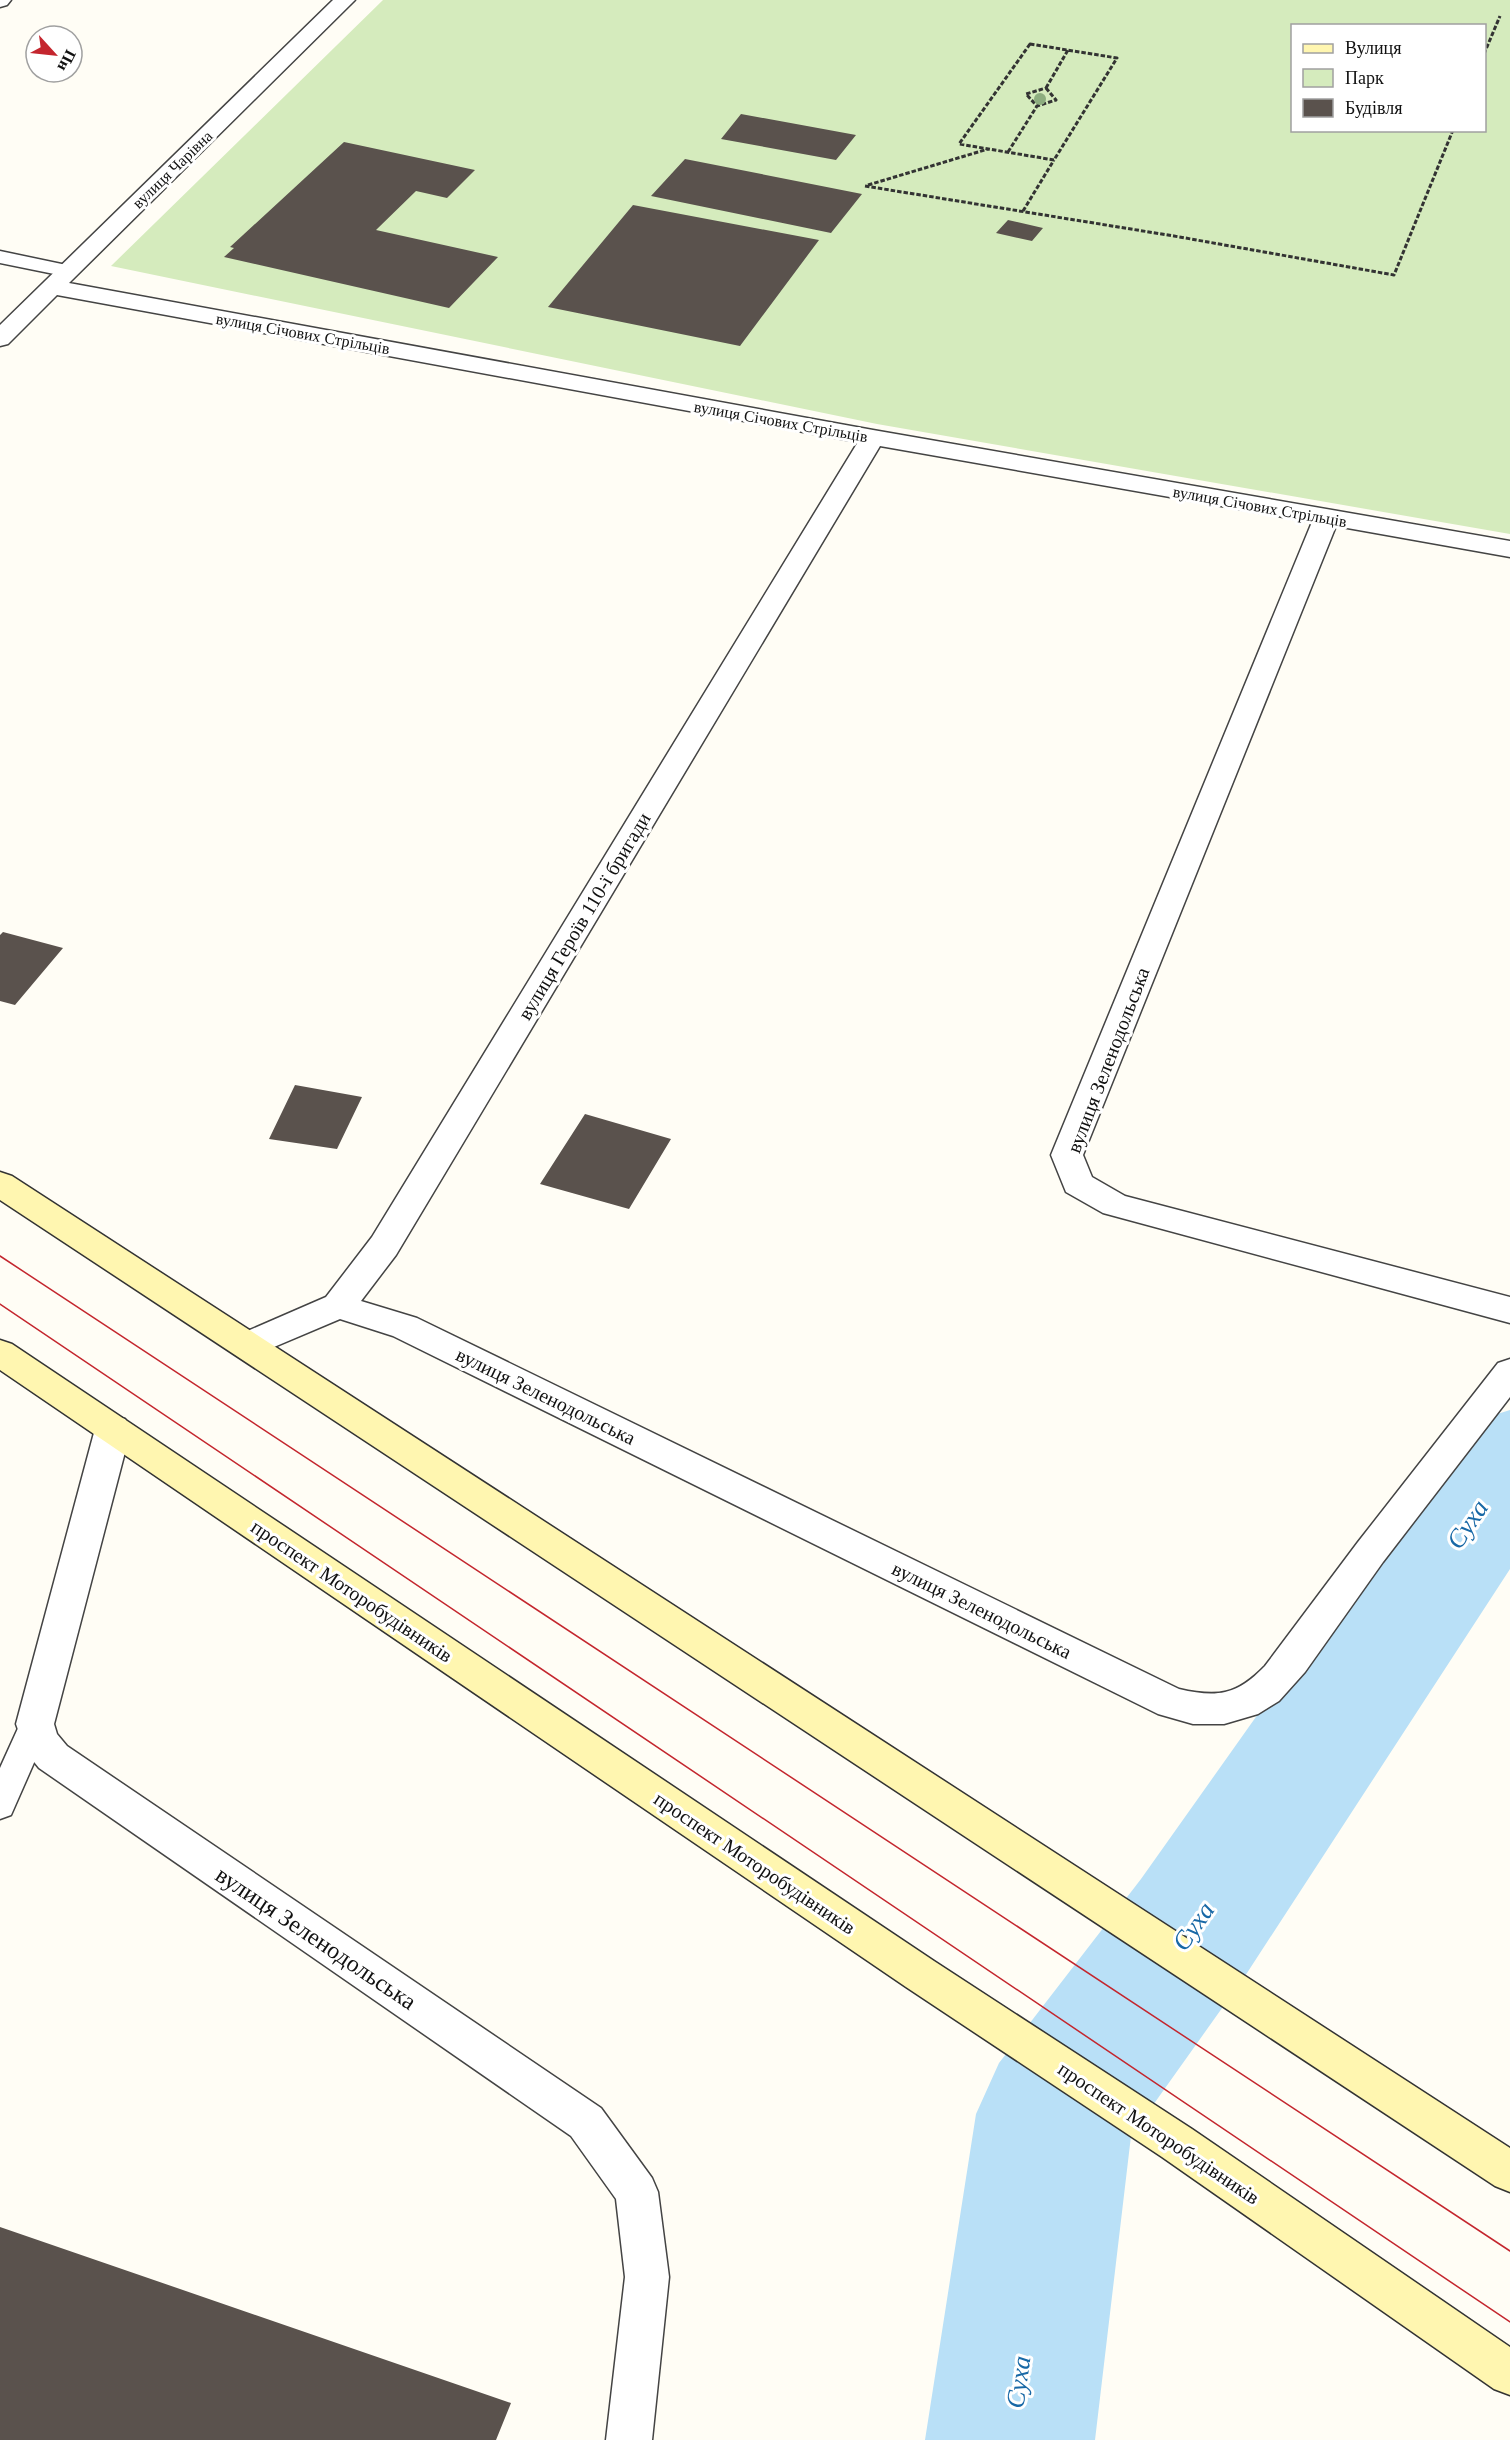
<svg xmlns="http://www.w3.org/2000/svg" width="1510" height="2440" viewBox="0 0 1510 2440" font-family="Georgia,serif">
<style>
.green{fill:#d5ebbd;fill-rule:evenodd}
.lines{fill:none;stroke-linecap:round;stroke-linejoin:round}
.river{fill:#b9e0f7;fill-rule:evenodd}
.building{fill:#5a524d}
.lane-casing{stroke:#444;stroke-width:3}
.street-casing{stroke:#444;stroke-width:3}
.secondary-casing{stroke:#333;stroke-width:3}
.path{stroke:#333;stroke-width:3;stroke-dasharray:4.5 2;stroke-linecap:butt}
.lane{fill:#fff;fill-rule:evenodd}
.street{fill:#fff;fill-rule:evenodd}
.secondary{fill:#fff6b0;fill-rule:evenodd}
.tram{stroke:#c4262e;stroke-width:1.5}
.tree{fill:#8dad7f}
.labels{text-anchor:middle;stroke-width:6;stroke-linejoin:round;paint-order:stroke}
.far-street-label{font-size:16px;fill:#111;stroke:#fff}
.street-label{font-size:20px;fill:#111;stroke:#fff}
.near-street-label{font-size:24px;fill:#111;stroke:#fff}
.near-water-label{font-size:26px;font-style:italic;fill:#1768a6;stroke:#fff}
</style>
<rect width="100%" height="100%" fill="#fffdf5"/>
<!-- green -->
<path class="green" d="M383 0H1510V534L877 424 111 266ZM1292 26H1484V130H1292Z"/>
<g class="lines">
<!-- river -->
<path class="river" d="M1510 1410V1569L1247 1973 1131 2136 1095 2440H925L976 2114 999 2063 1141 1879 1463 1425Z"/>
</g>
<!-- building -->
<path class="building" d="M741 114 856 135 836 160 721 139Z
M344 142 475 170 447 198 416 191 376 230 498 257 449 308 224 257 234 248 230 247Z
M685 159 862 194 831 233 651 196Z
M633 205 819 240 740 346 548 307Z
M1008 220 1043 228 1032 241 996 233Z
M3 932 63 948 15 1005 0 1001V935Z
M295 1085 362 1097 337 1149 269 1139Z
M585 1114 671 1139 629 1209 540 1184Z
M0 2227 511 2403 496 2440H0Z"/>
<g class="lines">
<!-- lane casing -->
<g class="lane-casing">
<path id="lane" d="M0 251 76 267 79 271 76 275 69 277 0 263Z
M35 1711 46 1715 51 1724 11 1815 0 1819V1768L24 1715Z"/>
</g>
<!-- street casing -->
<g class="street-casing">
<path id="street" d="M0 0H11L7 5 0 7Z
M333 0H355L69 283 873 430 1510 541V557L1336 526 1083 1155 1092 1177 1125 1196 1510 1297V1323L1103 1213 1066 1192 1051 1155 1312 522 880 446 396 1255 361 1301 417 1318 1179 1689C1218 1698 1237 1695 1265 1666L1358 1542 1498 1363 1510 1359V1397L1383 1562 1305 1672 1279 1701 1258 1714 1224 1724H1193L1158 1714 393 1336 340 1319 248 1358 236 1354 231 1345 236 1336 326 1297 372 1237 858 442 57 295 8 344 0 346V325Z
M113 1416 125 1419 131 1429 54 1724 57 1734 67 1746 601 2108 652 2178 658 2192 669 2277 652 2440H606L625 2277 616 2199 571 2136 39 1768 26 1752 16 1724 95 1429 101 1419Z"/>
</g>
<!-- secondary casing -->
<g class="secondary-casing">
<path id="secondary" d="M0 1172 12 1176 1510 2148V2192L1495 2186 0 1200Z
M0 1340 12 1344 934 1961 1192 2129 1510 2347V2395L1494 2389 1162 2157 906 1987 0 1370Z"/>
</g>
<!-- path -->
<path class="path" d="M1030 44 1117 58 1054 160 959 144Z
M1484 54 1500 16
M1046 88 1068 50
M1046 88 1056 100 1037 106 1026 94Z
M1008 152 1037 106
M868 185 988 149
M865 186 1174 236 1394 275 1453 130
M1023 211 1054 160"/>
<!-- lane -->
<use href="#lane" class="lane"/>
<!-- street -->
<use href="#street" class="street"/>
<!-- secondary -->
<use href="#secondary" class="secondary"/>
<!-- tram -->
<path class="tram" d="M0 1256 1510 2251
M0 1304 1510 2322"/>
</g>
<!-- trees -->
<circle class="tree" cx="1040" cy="99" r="6"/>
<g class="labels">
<!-- far-street labels -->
<g class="far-street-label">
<text transform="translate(172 169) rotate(-44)" y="6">вулиця Чарівна</text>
<text transform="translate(303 333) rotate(10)" y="6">вулиця Січових Стрільців</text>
<text transform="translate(781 421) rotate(10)" y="6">вулиця Січових Стрільців</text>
<text transform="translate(1260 506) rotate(10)" y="6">вулиця Січових Стрільців</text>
</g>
<!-- street labels -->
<g class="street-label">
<text transform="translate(584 916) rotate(-59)" y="7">вулиця Героїв 110-ї бригади</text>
<text transform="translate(1108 1060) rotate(-69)" y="7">вулиця Зеленодольська</text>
<text transform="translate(546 1396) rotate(26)" y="7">вулиця Зеленодольська</text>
<text transform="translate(352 1591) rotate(34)" y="7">проспект Моторобудівників</text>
<text transform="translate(982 1610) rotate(26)" y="7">вулиця Зеленодольська</text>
<text transform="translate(755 1863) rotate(34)" y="7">проспект Моторобудівників</text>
<text transform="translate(1159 2133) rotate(34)" y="7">проспект Моторобудівників</text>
</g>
<!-- near-street labels -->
<g class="near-street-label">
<text transform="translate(316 1938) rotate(34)" y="8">вулиця Зеленодольська</text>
</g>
<!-- near-water labels -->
<g class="near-water-label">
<text transform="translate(1467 1524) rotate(-56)" y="9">Суха</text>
<text transform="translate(1193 1926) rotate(-55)" y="9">Суха</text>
<text transform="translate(1018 2382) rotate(-82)" y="9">Суха</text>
</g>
</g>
<!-- legend -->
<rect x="1291" y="24" width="195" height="108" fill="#ffffff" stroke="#a0a0a0" stroke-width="1.5"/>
<rect x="1303" y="44" width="30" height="9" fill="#fff6b0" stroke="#a0a0a0" stroke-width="1.5"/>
<text x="1345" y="54" font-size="18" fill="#111111">Вулиця</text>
<rect x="1303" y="69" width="30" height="18" fill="#d5ebbd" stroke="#a0a0a0" stroke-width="1.5"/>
<text x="1345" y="84" font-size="18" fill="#111111">Парк</text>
<rect x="1303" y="99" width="30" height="18" fill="#5a524d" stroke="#a0a0a0" stroke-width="1.5"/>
<text x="1345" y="114" font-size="18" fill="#111111">Будівля</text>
<!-- north arrow -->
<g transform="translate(54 54) rotate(117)"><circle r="28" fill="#ffffff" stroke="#a0a0a0" stroke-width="1.5"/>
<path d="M0-4.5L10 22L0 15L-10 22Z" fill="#c4262e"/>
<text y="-9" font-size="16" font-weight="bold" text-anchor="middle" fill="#111111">Пн</text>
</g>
</svg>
